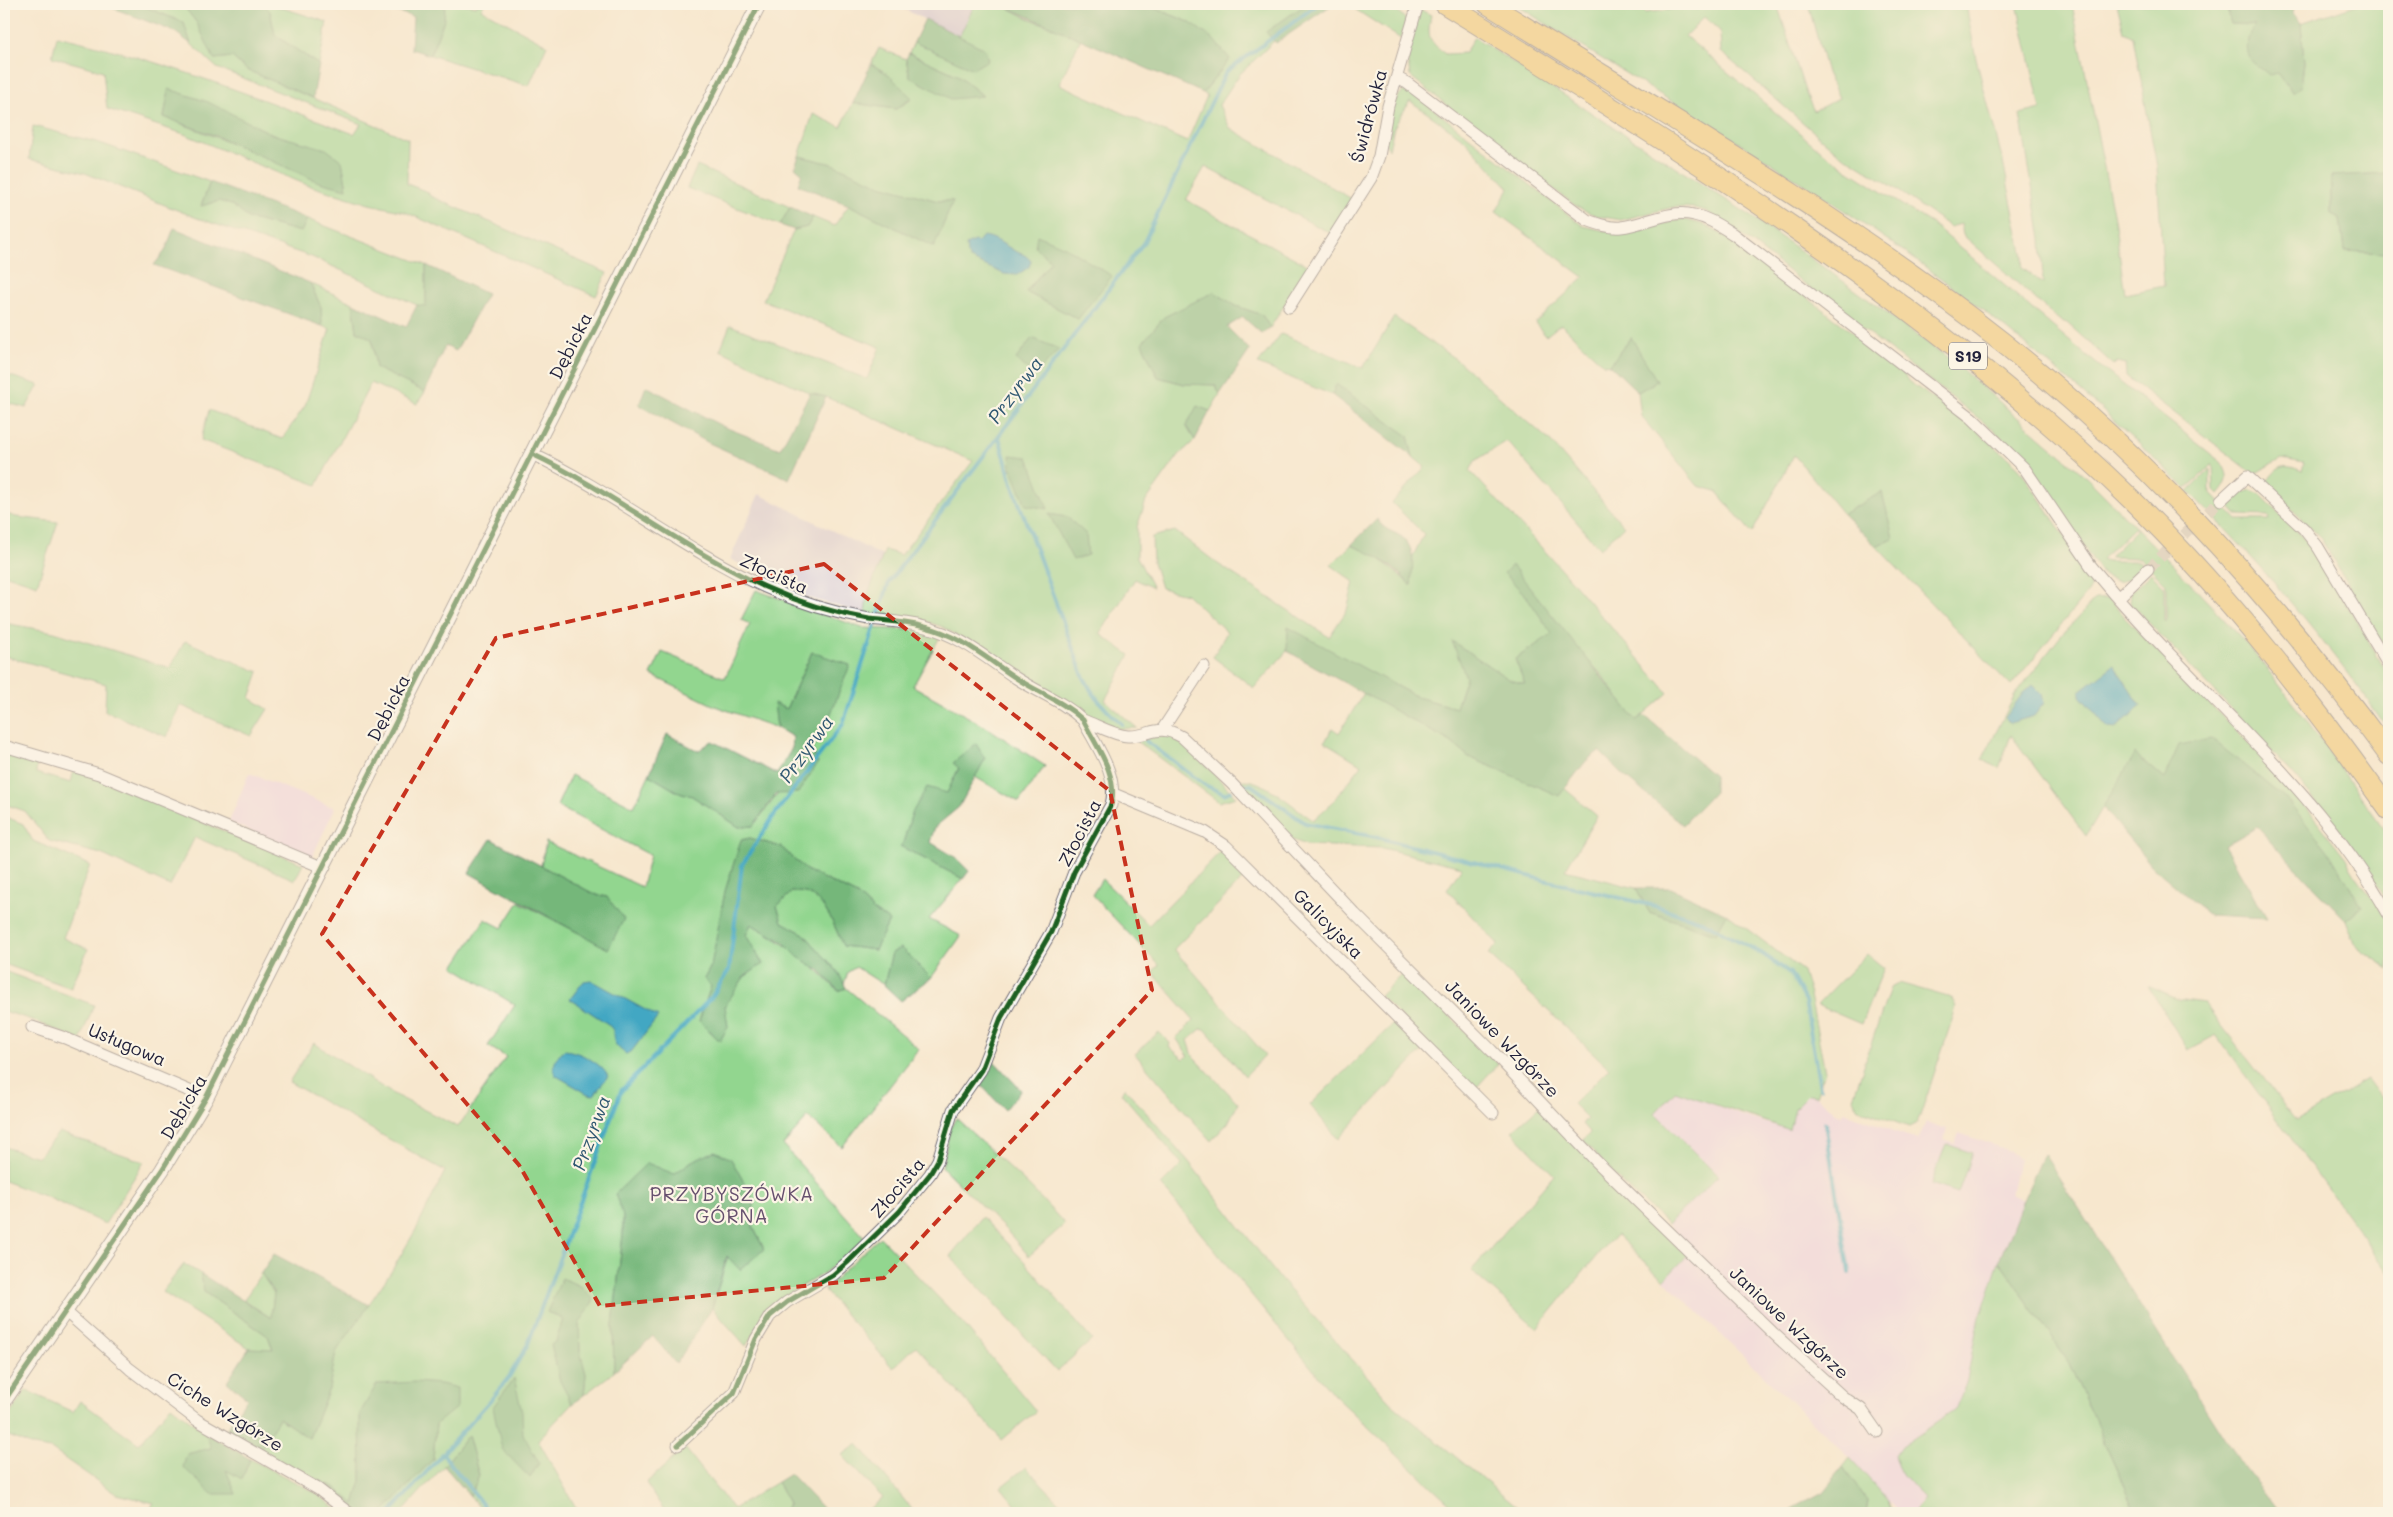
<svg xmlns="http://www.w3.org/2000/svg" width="2393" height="1517" viewBox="0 0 2393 1517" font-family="Mali,sans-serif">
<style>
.built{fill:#edd1e9}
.industrial{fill:#ccbfd4}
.green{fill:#92d68f;stroke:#5a7c65;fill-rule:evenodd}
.forest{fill:#75b77a;stroke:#4c6c5a}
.water{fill:#42a7c3;stroke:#32647f}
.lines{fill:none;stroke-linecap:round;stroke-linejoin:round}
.stream{stroke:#42a7c3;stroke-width:4}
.minor-tunnel{stroke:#ccc0b1;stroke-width:11;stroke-dasharray:11 5.5;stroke-linecap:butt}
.minor-casing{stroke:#6d676e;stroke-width:13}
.tertiary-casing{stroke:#6d676e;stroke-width:16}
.motorway-casing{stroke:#6d676e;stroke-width:22}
.minor{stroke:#fff;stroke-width:11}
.tertiary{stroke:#fff;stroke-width:14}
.motorway{stroke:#efc469;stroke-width:20}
.cycleway-casing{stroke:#fcf5e5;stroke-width:8}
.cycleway{stroke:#1b5e20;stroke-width:5}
.marked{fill:none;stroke:#c8321e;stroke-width:4;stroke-dasharray:10 6;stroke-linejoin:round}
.labels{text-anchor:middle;stroke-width:4.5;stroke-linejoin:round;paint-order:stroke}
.shield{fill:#fcf5e5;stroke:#63616e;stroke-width:1}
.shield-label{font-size:16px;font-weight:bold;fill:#22223b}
.street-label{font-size:18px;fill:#22223b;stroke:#fcf5e5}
.water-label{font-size:19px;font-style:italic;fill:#2f5771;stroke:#fcf5e5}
.neighbourhood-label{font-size:19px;letter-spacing:1px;fill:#66506e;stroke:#fcf5e5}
</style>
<rect width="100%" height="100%" fill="#fcf5e5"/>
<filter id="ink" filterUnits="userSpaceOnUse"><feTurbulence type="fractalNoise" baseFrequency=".02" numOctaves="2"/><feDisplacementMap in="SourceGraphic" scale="10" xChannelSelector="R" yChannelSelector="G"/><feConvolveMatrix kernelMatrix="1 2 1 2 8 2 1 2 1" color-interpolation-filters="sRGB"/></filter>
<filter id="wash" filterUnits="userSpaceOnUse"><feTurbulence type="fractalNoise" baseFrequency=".0096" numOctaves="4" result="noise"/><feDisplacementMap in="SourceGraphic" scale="20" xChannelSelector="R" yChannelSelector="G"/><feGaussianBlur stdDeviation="1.12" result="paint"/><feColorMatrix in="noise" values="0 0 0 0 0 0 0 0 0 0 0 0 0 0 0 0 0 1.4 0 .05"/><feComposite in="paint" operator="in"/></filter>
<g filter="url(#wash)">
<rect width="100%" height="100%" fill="#f7e7ce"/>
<!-- built -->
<path class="built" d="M249 773 335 808 312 857 229 822Z
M1676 1091 1752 1119 1790 1130 1795 1108 1808 1095 1816 1096 1842 1117 1844 1112 1918 1140 1926 1122 1947 1129 1944 1140 1955 1144 1959 1133 2010 1151 2019 1159 2011 1194 2023 1200 1976 1330 1967 1381 1955 1410 1902 1447 1895 1456 1902 1474 1924 1499 1911 1513H1900L1850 1458 1664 1280 1692 1250 1668 1224 1655 1113Z"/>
<!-- industrial -->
<path class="industrial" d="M894 4H975L959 37Z
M759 494 883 556 865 614 803 596 730 559Z"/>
<!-- green -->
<path class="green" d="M139 4H182L197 23 215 59 232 57 247 70 408 139 407 184 428 192 430 196 607 273 596 296 405 212 369 204 307 185 184 134 107 109 103 71 52 57 57 36C159 59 256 97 354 134L361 124 217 68 191 44 184 23ZM169 90C206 98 237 119 271 133 298 144 317 144 342 161L347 188 164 117Z
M263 4H270L327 22 319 65 275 35 270 11Z
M445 4H465L476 6 477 4H484L481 9 547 45 529 86 430 55 444 20Z
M975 4H1000L1028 18 1081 38 1059 84 1187 142 1207 96 1203 93 1230 59 1189 22 1144 4H1245L1251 7V4H1306L1266 32 1274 41 1239 75 1219 105 1230 128 1352 199 1330 233 1205 167 1186 200 1309 266 1270 328 1262 315 1236 306 1214 292 1142 343 1158 377 1184 384 1215 385 1220 394 1210 411 1197 407 1190 433 1195 440 1179 455 1146 501 1137 527V557L1153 588 1135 579 1100 634 1130 655 1105 700 1137 728 1118 729 1086 715 943 627 918 619 865 614 867 597 885 550 901 555 973 461 826 397 810 393 720 350 730 325 867 379 880 347 763 300 794 230 807 227 813 217 834 226 849 205 934 247 953 201H938L879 185 832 164 799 156 813 114 841 127 853 103 896 109 912 99 888 74 871 64 879 48 906 59 910 78 982 95 959 76 909 53 914 42 973 68 985 49 959 37ZM1051 261 1078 319 1026 292Z
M1347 4H1409L1408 7 1401 5 1398 11 1406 20 1401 39Z
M1515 4H1640L1645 13 1689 7V4H1777L1806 94 1814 111 1839 98 1827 73 1808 4H1906L1911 8V4H1966L1976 59 2003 162 2023 257 2022 268 2043 283 2041 239 2020 114 2041 109 2017 4H2072L2114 218 2125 294 2164 286 2157 167 2133 37 2124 32 2117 4H2226L2231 24 2256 25 2278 73 2301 87 2304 62 2301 23 2358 4H2389V173L2331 176V213L2340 218 2344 251 2389 253V655L2320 537 2265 483C2279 467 2281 462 2302 471L2304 463 2282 459 2254 474 2126 376 2125 364 2117 362 2114 365 2067 323 2059 320 1963 235 1961 224 1950 227 1889 184 1836 151 1721 52 1720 31 1704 17 1685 36 1815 146 1846 169 1935 226 2087 356 2221 462C2230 476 2229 482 2218 495L2214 491 2213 464 2186 489C2083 387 1972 296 1851 215 1742 141 1626 76 1515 4Z
M1421 10 1431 15C1427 37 1428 40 1445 54L1465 53 1474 37 1751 216 1854 289 1951 360 2084 475 2171 563 2250 647 2301 713 2389 836V906L2354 849 2293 774 2130 603 2131 592 2151 573 2164 586V621H2166V584L2140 558 2109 557 2137 529 2134 528 2102 559 2107 561H2139L2145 566 2133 578 2118 582 2103 575 2031 468 2016 451 1991 428 1743 236 1706 211 1694 208 1674 207 1621 220 1597 216 1577 207 1451 111 1444 103 1410 76 1407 54Z
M1404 91 1413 93 1583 226 1615 233 1642 230 1682 219 1702 224 1729 238 1902 370 1908 381 1975 428 2019 468 2090 574 2091 588 2011 686 1876 546 1893 538 1882 492 1843 514 1794 455 1752 533 1716 491 1698 486 1641 416 1638 392 1657 381 1630 338 1610 365 1603 364 1561 324 1546 336 1535 323 1584 277 1496 212 1509 188 1464 139 1410 101 1394 127 1389 149 1385 143C1388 127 1389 101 1404 91Z
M33 126 100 143 210 182 201 206 219 201 232 205 248 218 301 232 307 219 426 265V307L417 305 312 257 197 218 85 173 29 159Z
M697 166 790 207 780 225 687 188Z
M310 283 353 303 357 331 372 339 376 368 425 392 417 404 371 383 317 485 201 440 209 410 282 439 305 406 330 329 322 326 321 307Z
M1394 317 1457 360 1550 441 1624 526 1600 549 1507 441 1475 461 1470 471 1554 561 1668 693 1636 721 1601 674 1505 573 1527 597 1553 634 1515 659 1525 684 1510 680 1453 642 1466 677 1456 708 1417 697 1288 628 1287 651 1254 688 1213 657 1227 632 1186 594 1161 588 1153 562 1152 537 1175 531 1218 564 1329 637 1347 610 1354 582 1331 565 1351 545 1374 554 1411 585 1413 556 1424 534 1392 503 1425 467 1413 457 1408 436 1337 385 1332 395 1258 364 1281 334 1363 368Z
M4 374 39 385 26 408 4 402Z
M2210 469V491L2237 520H2269L2268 516 2237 515 2226 503 2236 495 2251 490 2260 494 2314 549 2389 676V730C2329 645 2262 564 2188 491Z
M4 513 16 517 58 522 37 585 4 574Z
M756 590 862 628 919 630 940 637 913 686 991 730 1045 766 1019 802 975 777 985 759 976 744 954 763 959 767 947 794 912 813 903 844 900 846 963 879 929 919 961 936 931 978 901 948 892 953 884 985 856 967 848 972 844 984 838 972 804 934 782 922 777 906 792 892C797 892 803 892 808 894 826 902 836 929 843 946L875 950 889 921 874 911 857 895 806 870 781 847 750 838 741 840 711 966 704 979 711 986 699 1021 728 1027 724 1006 744 977 763 964 746 935 751 924C783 942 814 964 838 991L846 988 919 1049 842 1147 808 1117 783 1145 866 1239 824 1273 771 1305 746 1346 712 1308 728 1256 764 1249 753 1227 754 1200 692 1161 623 1216V1234L613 1325 614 1372 584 1395 586 1374 580 1352 579 1324 547 1312 563 1319C553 1353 556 1372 572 1404L538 1440 579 1513H484L470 1496 479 1476 468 1435 444 1466 401 1513H382L433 1459 436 1424 360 1413 361 1481 354 1505 335 1487 289 1468 260 1450 279 1418 309 1438 329 1389 336 1352 391 1272 418 1226 445 1171 289 1082 314 1043 393 1094 458 1127 506 1057 488 1046 515 1005 454 967 485 919 502 928 519 902 608 948 607 897 594 894 541 866 546 842 642 887 650 855 557 806 571 775 634 807 649 775 676 791 692 796 739 827 753 826 812 750 826 726 812 652 786 709 775 704 777 728 715 706 651 675 662 652 725 678 750 624 741 620Z
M2109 598 2123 616 2284 779 2346 858C2355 883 2380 900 2389 926 2393 938 2389 956 2389 969L2356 946 2346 920 2362 907 2248 769 2212 740 2164 780 2140 758 2103 807 2086 836 2011 735 1999 768 1982 760 2015 695 2060 637 2095 599Z
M4 623 54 632 170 668 185 641 259 672 250 698 268 709 251 736 180 705 167 737 105 711 106 684 4 656Z
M1364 693 1451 742 1469 757 1559 795 1564 788 1597 816 1565 870 1636 888 1649 912 1716 934 1727 914 1803 971 1810 995 1825 1072 1816 1096 1808 1095 1795 1108 1790 1130 1675 1091 1655 1113 1718 1176 1668 1224 1620 1181 1583 1140 1590 1133 1582 1124 1587 1118 1573 1104 1609 1068 1488 954 1498 944 1447 890 1462 867 1382 848 1306 845 1293 840 1236 782C1257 771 1295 809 1313 820L1333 802 1362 765 1325 742 1332 728 1339 733Z
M1170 736 1189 748 1236 797 1219 802 1136 741 1152 737Z
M4 750 38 759 36 773 71 783 73 773 80 771 303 864 295 880 195 837 170 886 101 854 49 841 25 811 4 804Z
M4 816 23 824 33 841 90 865 63 938 88 949 71 988 4 964Z
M1223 849 1247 875 1174 949 1265 1055 1245 1076 1205 1029H1201L1188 1040 1193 1056 1238 1103 1228 1123 1211 1141 1135 1054 1159 1032 1170 1043 1169 1047 1184 1059 1188 1055 1176 1038 1194 1020 1152 972 1159 965 1092 895 1102 879 1149 925Z
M1867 954 1884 968 1861 1024 1817 1005Z
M4 971 94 1005 80 1040 32 1020 4 1011Z
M1405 971 1498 1064 1474 1090 1380 996Z
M1899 983 1948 997 1952 999 1956 1008 1919 1119 1917 1123 1909 1127 1862 1110 1857 1107 1853 1098 1889 991 1891 986Z
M2148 986 2177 999 2204 1003 2296 1121 2367 1079 2389 1109V1273L2216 1035 2188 1050Z
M1394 1023 1423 1050 1338 1139 1310 1105Z
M1125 1088 1189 1162 1281 1280 1394 1406 1524 1513H1460L1334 1395 1161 1185 1182 1164 1121 1093Z
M1539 1107 1687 1256 1664 1280 1617 1235 1608 1242 1537 1329 1471 1271 1554 1175 1512 1131Z
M956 1118 1030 1187 1065 1224 1029 1256 1006 1230 942 1167 950 1129Z
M59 1132 144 1162 105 1224 47 1197 4 1181V1147L38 1157Z
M1946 1144 1972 1153 1958 1193 1931 1184Z
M982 1217 1024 1261 1092 1340 1057 1371 950 1256Z
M880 1237 961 1321 1036 1411 1002 1440 916 1346 893 1368 825 1291C828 1284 870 1246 880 1237Z
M1999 1261 2067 1359 2136 1513H1913L1924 1499 1902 1474 1895 1456 1901 1447 1955 1410 1967 1381 1976 1330Z
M184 1264 201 1274 204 1292 268 1336 273 1350 249 1348 162 1292Z
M261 1273 274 1293 271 1318 244 1300Z
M26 1390 73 1412 80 1401 139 1444 171 1406 206 1433 212 1448 187 1454 236 1494 225 1469 242 1479 250 1459 315 1492 342 1513H147L154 1503 116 1494 51 1449 33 1446 4 1434V1423Z
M858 1444 915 1513H864L883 1498 842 1455Z
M685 1448 733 1509 777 1482 789 1503 782 1513H666L646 1483Z
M1850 1458 1889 1501 1893 1513H1865L1867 1500 1843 1467Z
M1026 1467 1069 1513H1022L1001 1487Z"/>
<!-- forest -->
<path class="forest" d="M107 4H139L184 23 191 44 175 32 105 5Z
M182 4H263L270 11 275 35 319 65 313 98 247 70 232 57 214 59 197 23Z
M374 4H445L444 20 430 55 411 49 413 17Z
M1000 4H1144L1189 22 1212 38 1230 59 1203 93Z
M1306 4H1333L1276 43 1266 32Z
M2226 4H2296L2293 13 2301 23 2304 62 2301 87 2292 92 2278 73 2269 75C2264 70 2253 64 2250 59 2245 47 2247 33 2256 25L2231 24Z
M925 19 985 49 988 60 973 69 914 42Z
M909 53 959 76 983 96 951 99 910 77 906 59Z
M871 64 888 74 912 98 896 109 853 103Z
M169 89 208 102 272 134 326 149 342 161 347 189 319 182 216 136 164 117Z
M799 156 832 164 880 185 938 201H953L934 247 849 205 798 185 802 173 795 167Z
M2389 173V253L2344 251 2340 218 2331 213V176Z
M210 182 295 214 307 219 301 232 248 218 232 205 219 201 201 206Z
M790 207 813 217 807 227 794 230 780 225Z
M174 228 310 283 321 307 322 326 154 265 165 251Z
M1037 235 1065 247 1112 276 1078 319 1026 292 1051 261 1035 247Z
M426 265 487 294 456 351 445 346 425 392 376 368 372 339 357 331 353 303 406 327 417 305 426 306Z
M1214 292 1236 306 1262 315 1270 328 1262 334 1243 317 1227 327 1250 350 1220 394 1215 385 1184 384 1158 377 1142 343 1164 317Z
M1631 337 1657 381 1638 392 1610 365Z
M1032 338 1059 349 1035 376 1016 359Z
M1336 384 1408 436 1413 457 1332 395Z
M646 386 722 426 780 449 810 393 826 397 789 479 709 443 639 405Z
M1197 406 1210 411 1195 440 1186 426Z
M1010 455 1028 457 1048 509 1026 505 1011 467Z
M1882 492 1893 538 1876 546 1843 514Z
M1049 514 1067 517 1086 534 1088 555 1073 560Z
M1377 519C1385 531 1391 530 1402 537 1417 549 1412 570 1411 586 1395 566 1374 554 1351 545Z
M1512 565 1636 720 1644 715 1714 776V792L1683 825 1621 773 1599 751 1586 761 1559 796 1469 757 1451 742 1287 651 1288 627 1417 697 1456 708 1466 677 1452 641 1510 680 1525 684 1515 659 1552 634 1527 597 1504 573Z
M812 652 850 665 826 726 812 750 818 763 798 793 776 794 753 826 739 827 692 796 676 791 649 775 667 734 698 751 712 741 777 774 792 748 793 737 777 728 774 703 786 709Z
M2212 739 2289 802 2333 858 2362 907 2346 920 2257 827 2224 846 2267 918 2209 915 2152 866 2103 807 2135 754 2164 779 2179 745Z
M976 744 985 759 959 807 935 827 930 842 955 857 969 871 963 879 900 846 903 843 912 813 927 787 947 793 959 768 953 763Z
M750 838 781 847 806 870 857 895 874 911 889 921 875 950 843 946C836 929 826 902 808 894 803 892 797 892 792 892L777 906 782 922 804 934 838 972 846 988 839 991 819 970 798 957 783 942 751 924 746 935 763 964 744 977 725 1006 728 1027 720 1041 699 1021 711 986 704 979 711 966 725 891 741 840Z
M491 839 594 894 607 897 624 919 608 949 469 873Z
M1636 888H1671L1727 914 1716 934 1649 912Z
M901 948 931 978 901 1001 884 985 892 953Z
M992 1059 1021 1090 1005 1110 980 1084Z
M715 1151 731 1159 754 1200 753 1227 764 1249 740 1270 727 1256 712 1308 676 1364 653 1336 614 1372 613 1325 623 1234V1216L615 1194 647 1163 674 1174 692 1161Z
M2044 1154 2231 1449 2279 1513H2136L2067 1359 1999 1261 2023 1200Z
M274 1254 369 1305 336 1352 329 1389 309 1438 279 1418 260 1450 225 1431 247 1398 227 1382 249 1348 273 1349 268 1336 204 1292 201 1274 271 1318 274 1293 261 1273Z
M562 1278 582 1287 594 1300 579 1324 580 1352 586 1374 584 1395 572 1404 560 1381 551 1345 556 1341 563 1319 547 1312Z
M514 1378 522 1412 523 1434 539 1463 530 1478 502 1449 493 1407Z
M415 1382 441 1384 457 1388V1407L436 1424 433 1459 382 1513H355L339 1498 306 1475 335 1487 354 1504 361 1481 360 1413 377 1384Z
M206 1433 250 1459 242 1479 226 1470 236 1494H212L183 1467 187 1454 211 1448Z
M468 1435 479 1476 470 1496 444 1466Z
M1843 1467 1867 1500 1865 1513H1787L1791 1509 1823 1492Z
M790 1474 827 1513H782L789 1503 777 1482Z"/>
<!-- water -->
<path class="water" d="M983 236C994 237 1001 243 1010 248 1018 254 1024 252 1031 261L1029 267 1017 275 1004 274 970 259 967 254 966 245 974 241 978 242Z
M2114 665 2141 706 2115 729 2108 728 2080 696V691Z
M2033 685 2042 694 2044 703 2034 716 2010 723 2005 718 2023 693Z
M591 980 658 1017 631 1052 626 1054C615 1046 613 1043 613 1030L608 1024 570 999 584 981Z
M564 1050C579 1051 601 1063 608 1076L594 1095 588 1094 555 1075C552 1066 556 1056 564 1050Z"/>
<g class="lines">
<!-- stream -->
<path class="stream" d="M999 437 1012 484 1083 676C1093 696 1104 710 1122 724
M1146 741 1205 785 1224 794 1231 791
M1241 785H1251L1305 823 1376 837 1544 880 1655 906 1704 922 1761 953 1790 973 1805 1001 1820 1088
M1825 1123 1849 1273
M443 1454 489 1513
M390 1513 494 1396 509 1377 528 1344 621 1091 711 998 729 970 742 865 775 814 843 724 889 582 1144 242 1226 72 1318 4"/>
</g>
</g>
<g filter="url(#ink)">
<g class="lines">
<!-- minor-tunnel -->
<path class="minor-tunnel" d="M2148 569 2221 500"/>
<!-- minor casing -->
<g class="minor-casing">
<path id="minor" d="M1397 78 1407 83 1587 220C1598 224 1609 228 1621 227 1646 224 1669 209 1694 215 1709 218 1720 226 1733 234L1972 418 2025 469 2091 566 2118 598 2148 569
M1289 307 1371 178 1379 156 1388 106 1418 4
M532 454C613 492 683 549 765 587 798 602 832 613 869 619 888 621 906 622 925 627 960 635 987 659 1016 678 1039 693 1063 701 1083 720 1096 746 1119 775 1111 805L1074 872 1051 932 1001 1018 981 1070 953 1110 938 1160 930 1174 899 1212 849 1261 833 1275 787 1302 770 1316 756 1339 734 1393 678 1445
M2221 500 2247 476 2304 529 2318 547 2389 666
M2118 598C2210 703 2320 792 2389 915
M1083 720C1097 725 1113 735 1128 736 1151 737 1156 722 1182 737L1231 783 1355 914 1491 1050 1596 1161 1772 1332 1843 1397 1861 1409 1877 1432
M1162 730 1204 666
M4 746 99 774 324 868
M1114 794 1205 832 1226 846 1493 1113
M32 1027 65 1038 206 1098
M65 1311 130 1369 197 1420 318 1489 349 1513"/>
</g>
<!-- tertiary casing -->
<g class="tertiary-casing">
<path id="tertiary" d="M4 1401 162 1170 206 1098 759 4"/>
</g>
<!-- motorway casing -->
<g class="motorway-casing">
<path id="motorway" d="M1445 4C1685 152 1929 303 2132 500 2228 594 2311 701 2389 810
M1488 4C1650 106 1818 202 1971 318 2135 442 2268 590 2389 755"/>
</g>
<!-- minor -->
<use href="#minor" class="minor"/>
<!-- tertiary -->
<use href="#tertiary" class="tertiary"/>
<!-- motorway -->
<use href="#motorway" class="motorway"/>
<!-- cycleway casing -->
<g class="cycleway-casing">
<path id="cycleway" d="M532 454C613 492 683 549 765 587 798 602 832 613 869 619 888 621 906 622 925 627 960 635 987 659 1016 678 1039 693 1063 701 1083 720 1096 746 1119 775 1111 805L1074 872 1051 932 1001 1018 981 1070 953 1110 938 1160 930 1174 899 1212 849 1261 833 1275 787 1302 770 1316 756 1339 734 1393 678 1445
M4 1401 162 1170 206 1098 759 4"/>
</g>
<!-- cycleway -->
<use href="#cycleway" class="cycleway"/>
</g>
</g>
<!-- marked area -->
<path d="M0 0H2393V1517H0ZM824 564 1110 791 1152 990 884 1278 600 1306 519 1165 322 934 496 638Z" fill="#f7e7ce" fill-opacity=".55" fill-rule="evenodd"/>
<path class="marked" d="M824 564 1110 791 1152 990 884 1278 600 1306 519 1165 322 934 496 638Z"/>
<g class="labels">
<!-- shield labels -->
<rect class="shield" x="1949" y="342.5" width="38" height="27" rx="4"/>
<g class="shield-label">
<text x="1968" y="362">S19</text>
</g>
<!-- street labels -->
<g class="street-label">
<text transform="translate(1369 116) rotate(-75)" y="6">Świdrówka</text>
<text transform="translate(571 346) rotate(-63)" y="6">Dębicka</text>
<text transform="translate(774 574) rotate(24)" y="6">Złocista</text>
<text transform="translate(389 708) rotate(-63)" y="6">Dębicka</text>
<text transform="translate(1080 833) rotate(-63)" y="6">Złocista</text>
<text transform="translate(1328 924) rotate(45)" y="6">Galicyjska</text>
<text transform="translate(1502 1039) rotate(46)" y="6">Janiowe Wzgórze</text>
<text transform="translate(127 1045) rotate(23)" y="6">Usługowa</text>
<text transform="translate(184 1107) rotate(-59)" y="6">Dębicka</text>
<text transform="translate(898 1188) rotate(-50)" y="6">Złocista</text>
<text transform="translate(1789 1323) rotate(43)" y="6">Janiowe Wzgórze</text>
<text transform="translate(225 1412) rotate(32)" y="6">Ciche Wzgórze</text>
</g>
<!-- water labels -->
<g class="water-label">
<text transform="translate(1015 390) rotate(-53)" y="7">Przyrwa</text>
<text transform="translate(806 749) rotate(-54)" y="7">Przyrwa</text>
<text transform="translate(591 1133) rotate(-70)" y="7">Przyrwa</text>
</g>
<!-- neighbourhood labels -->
<g class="neighbourhood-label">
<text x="732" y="1201">PRZYBYSZÓWKA<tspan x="732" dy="22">GÓRNA</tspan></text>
</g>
</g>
<!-- margin -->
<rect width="2393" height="1517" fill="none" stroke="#fcf5e5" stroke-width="20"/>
</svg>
